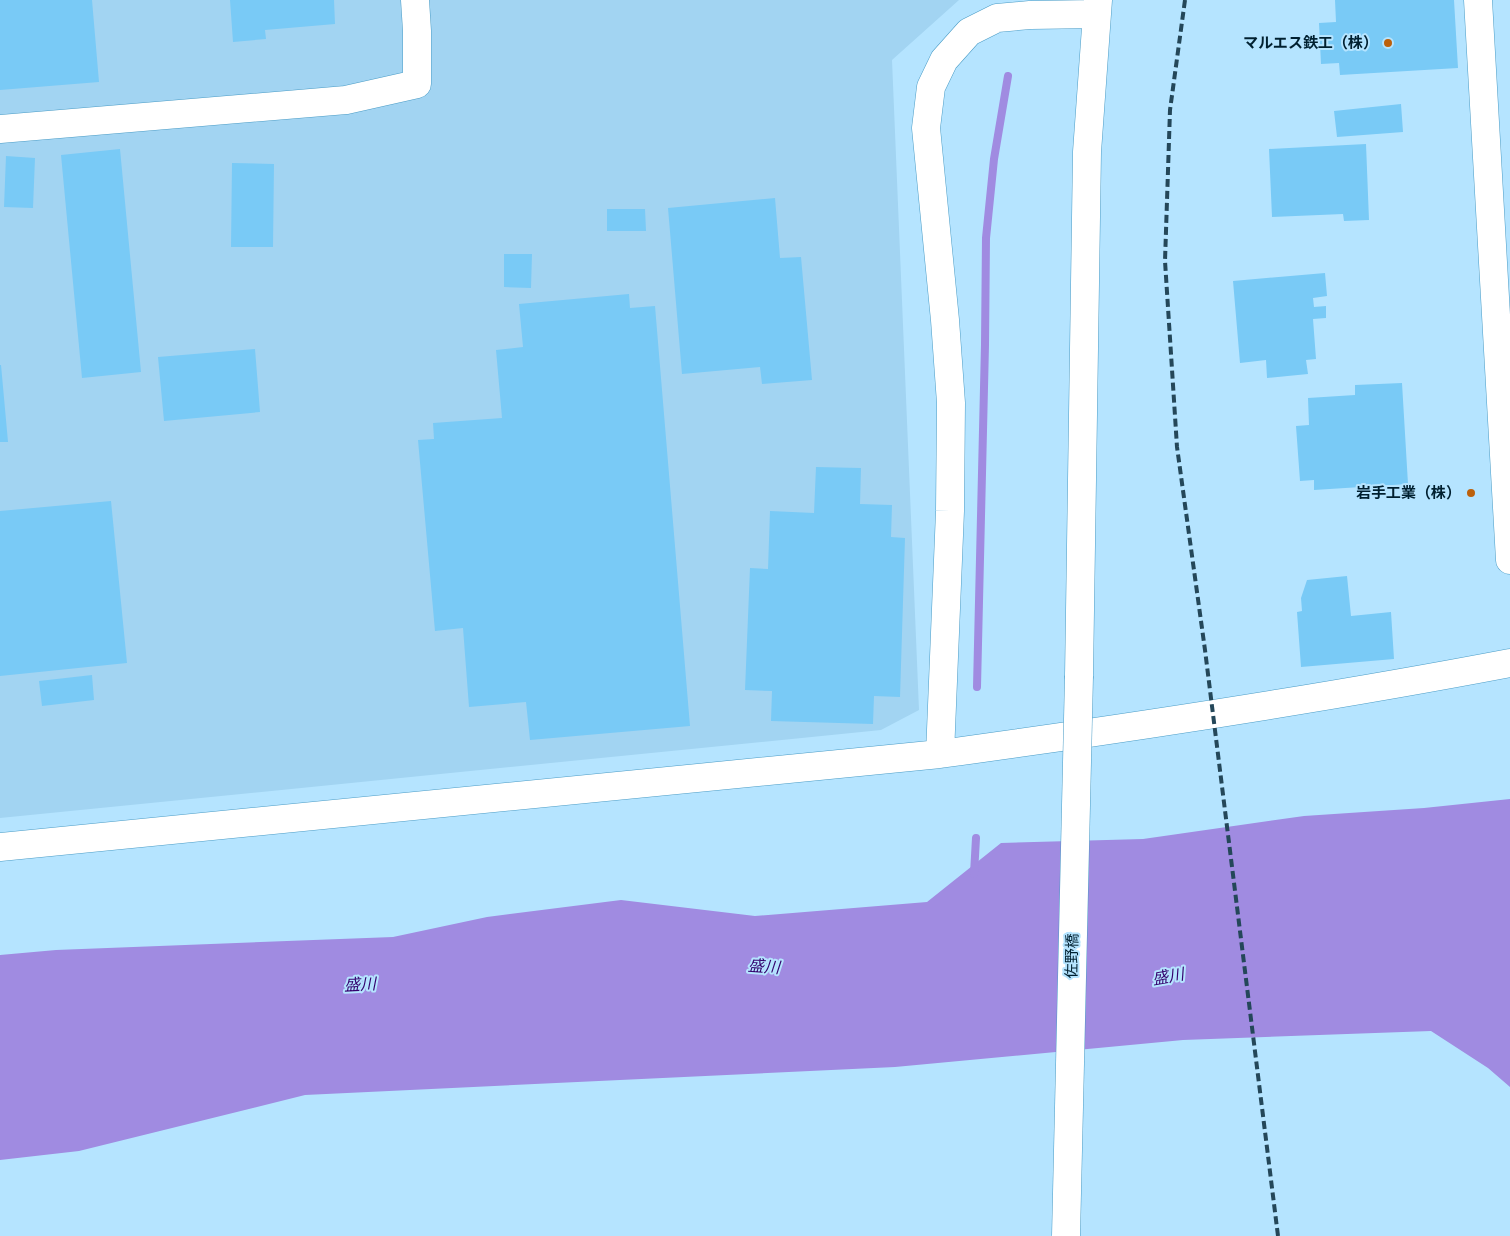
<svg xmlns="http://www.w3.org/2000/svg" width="1510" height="1236" viewBox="0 0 1510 1236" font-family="'Titillium Web','Noto Sans JP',sans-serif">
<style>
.built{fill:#a2d4f2}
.water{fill:#a08be1}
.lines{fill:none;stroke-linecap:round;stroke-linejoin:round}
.stream{stroke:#a08be1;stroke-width:8}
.building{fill:#79caf6}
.minor-casing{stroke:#4a9cc6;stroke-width:29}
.tertiary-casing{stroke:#4a9cc6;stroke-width:29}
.minor{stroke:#fff;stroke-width:28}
.tertiary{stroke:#fff;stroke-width:28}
.rail{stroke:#244759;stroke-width:4;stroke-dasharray:8 4;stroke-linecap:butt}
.tertiary-bridge-casing{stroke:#4a9cc6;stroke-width:29;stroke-linecap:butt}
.tertiary-bridge{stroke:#fff;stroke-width:28}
.poi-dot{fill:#bc600b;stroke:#b5e4ff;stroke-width:2}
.labels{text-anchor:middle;stroke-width:4;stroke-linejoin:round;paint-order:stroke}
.poi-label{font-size:15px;font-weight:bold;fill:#002030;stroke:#b5e4ff;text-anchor:end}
.street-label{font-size:15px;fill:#002030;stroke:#b5e4ff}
.water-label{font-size:16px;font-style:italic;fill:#34026d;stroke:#b5e4ff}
</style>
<rect width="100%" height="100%" fill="#b5e4ff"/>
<!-- built -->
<path class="built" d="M0 0H959L892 60 919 710 881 730 0 818Z"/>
<!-- water -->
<path class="water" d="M1510 799V1087L1488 1068 1431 1031 1183 1040 895 1067 305 1095 79 1151 0 1160V955L56 950 393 937 487 917 621 900 755 916 927 902 1001 843 1143 839 1304 816 1424 808Z"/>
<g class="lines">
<!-- stream -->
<path class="stream" d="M977 687 985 345 986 238 994 159 1008 76
M974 874 976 838"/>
</g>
<!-- building -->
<path class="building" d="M0 0H92L99 82 0 90Z
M230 0H334L335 24 265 30 266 39 233 42Z
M1335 0H1454L1458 68 1340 75 1339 63 1321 64 1319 23 1336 22Z
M1401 104 1403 132 1337 137 1334 111Z
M1366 144 1369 220 1344 221 1343 214 1272 217 1269 149Z
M120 149 141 372 82 378 61 155Z
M6 156 35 158 33 208 4 207Z
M232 163 274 164 273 247H231Z
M775 198 780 258 801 257 812 380 762 384 760 367 682 374 668 208Z
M607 209H645L646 231H607Z
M504 254H532L531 288 504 287Z
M1325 273 1327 296 1313 298 1314 307 1326 306V318L1313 319 1316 359 1306 360 1308 374 1267 378 1266 360 1240 363 1233 281Z
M629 294 630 308 655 306 690 726 530 740 526 702 469 707 463 628 435 631 418 440 434 439 433 423 502 418 496 350 523 347 519 304Z
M255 349 260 412 164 421 158 357Z
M0 365H1L8 442H0Z
M1402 383 1408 484 1314 490V480L1300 481 1296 426 1309 425 1308 398 1355 395V385Z
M816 467 861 468 860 504 892 505 891 537 905 538 900 697 874 696 873 724 771 721 772 691 745 690 750 568 768 569 770 511 814 513Z
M111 501 127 663 0 676V511Z
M1347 576 1351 616 1391 612 1394 659 1301 667 1297 612 1302 611 1301 598 1307 580Z
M92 675 94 700 42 706 39 681Z"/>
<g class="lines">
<!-- minor casing -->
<g class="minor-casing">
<path id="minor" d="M1478 0 1510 560
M0 129 346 100 417 84V31L415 0"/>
</g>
<!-- tertiary casing -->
<g class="tertiary-casing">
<path id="tertiary" d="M1079 676 1087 152 1098 0
M940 754 950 511 951 403 945 320 926 128 931 87 944 60 969 32 997 18 1030 15 1096 14
M0 847 940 754C1130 728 1321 699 1510 663"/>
</g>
<!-- minor -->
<use href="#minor" class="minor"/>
<!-- tertiary -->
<use href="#tertiary" class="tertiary"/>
<!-- rail -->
<path class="rail" d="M1185 0 1170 110 1165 261 1177 447 1205 650 1278 1236"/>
<!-- tertiary-bridge casing -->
<g class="tertiary-bridge-casing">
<path id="tertiary-bridge" d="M1066 1236 1079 676"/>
</g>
<!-- tertiary-bridge -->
<use href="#tertiary-bridge" class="tertiary-bridge"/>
</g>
<!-- markers -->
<g class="poi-dot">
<circle cx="1388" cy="43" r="5"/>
<circle cx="1471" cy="493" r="5"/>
</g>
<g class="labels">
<!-- poi labels -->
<g class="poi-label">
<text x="1378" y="48">マルエス鉄工（株）</text>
<text x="1461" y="498">岩手工業（株）</text>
</g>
<!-- street labels -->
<g class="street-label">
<text transform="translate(1072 956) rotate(-89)" y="5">佐野橋</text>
</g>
<!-- water labels -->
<g class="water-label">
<text transform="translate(764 966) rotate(4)" y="6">盛川</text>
<text transform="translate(1168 976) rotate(-10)" y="6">盛川</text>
<text transform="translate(360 984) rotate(-3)" y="6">盛川</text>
</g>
</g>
</svg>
